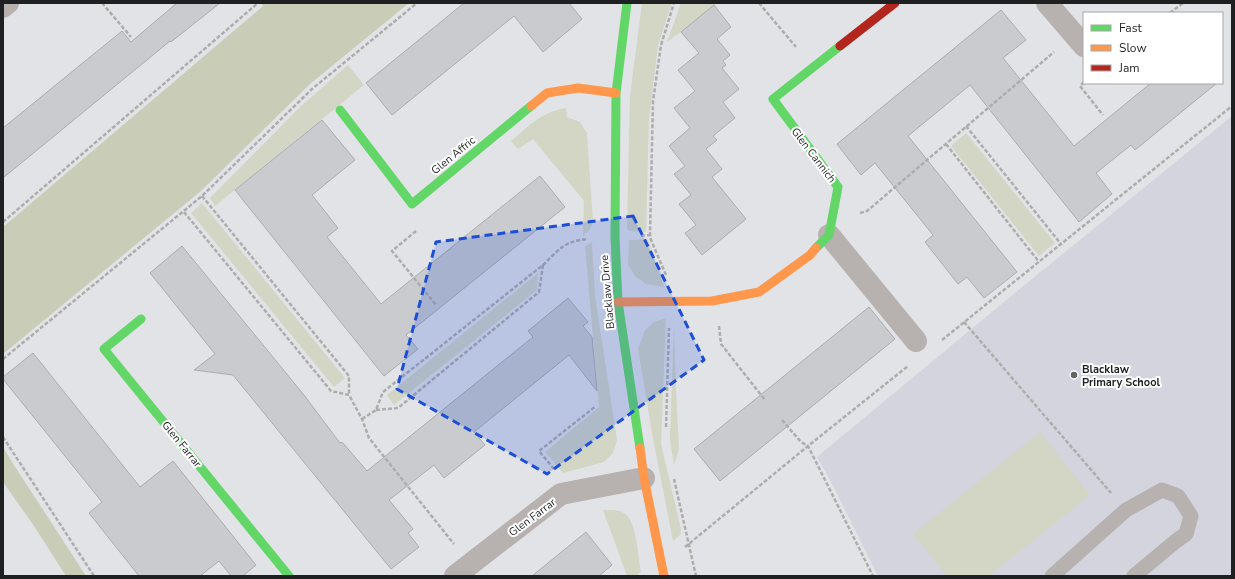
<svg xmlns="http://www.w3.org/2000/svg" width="1235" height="579" viewBox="0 0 1235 579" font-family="'Nunito Sans',sans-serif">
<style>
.built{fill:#d3d4dd}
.green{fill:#d3d5c5}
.forest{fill:#c9ccb7}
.building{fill:#cacbce;stroke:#acacaf}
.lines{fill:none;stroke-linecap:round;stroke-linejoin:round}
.path{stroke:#afacac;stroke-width:2.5;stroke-dasharray:4 2;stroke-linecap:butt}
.lane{stroke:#b7b1b0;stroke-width:15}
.street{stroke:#b7b1b0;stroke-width:22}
.fast{stroke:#63d668;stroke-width:9}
.slow{stroke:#ff974d;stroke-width:9}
.jam{stroke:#b3261e;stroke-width:9}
.marked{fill:#1d4ed8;fill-opacity:0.2;stroke:#1d4ed8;stroke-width:3;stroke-dasharray:8 5;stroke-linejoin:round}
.poi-dot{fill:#636467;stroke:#fff;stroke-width:1.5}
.labels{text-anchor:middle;stroke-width:4;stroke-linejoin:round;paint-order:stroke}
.street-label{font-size:11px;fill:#1f2022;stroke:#fff}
.poi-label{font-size:11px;font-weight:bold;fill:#1f2022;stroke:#fff;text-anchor:start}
</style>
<rect width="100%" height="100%" fill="#e2e3e7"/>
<!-- built -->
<path class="built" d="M1232 116V576H878L829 478 817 457 1016 292Z"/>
<!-- green -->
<path class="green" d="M642 3H672L658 45 649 119 646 232 629 231 627 228 630 96Z
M681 3H717L681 32 667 42Z
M348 65 364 85 215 206 210 198 300 107Z
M566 108 567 117 580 122 587 133 593 223 589 231 583 235 584 201 533 139 518 149 511 141C529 126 541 112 566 108Z
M966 133 1055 243 1039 256 951 146Z
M202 203 345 378 334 387 191 213Z
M648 239 664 287 646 284 636 277 628 265 629 240Z
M592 242 595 295 617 440 613 453 604 462 563 473 545 452 599 407 585 246Z
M538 273 537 290 394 405 387 395Z
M666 318 661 444 681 529V534L673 541 653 439 638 349 645 330 654 322Z
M674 325 676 389 679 449 674 465 670 439Z
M1040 432 1090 495 989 576H947L913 534Z
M603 510C609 510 618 509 624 513 637 521 638 558 641 572L636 576H627Z"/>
<!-- forest -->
<path class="forest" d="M261 3H409L310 84 201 191 3 354V227L263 6Z
M3 447 10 459 86 576H66L34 526 3 482Z"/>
<!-- building -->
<path class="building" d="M177 3H220L171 42 170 41 3 178V128L122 31 131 42Z
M464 3H569L582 19 543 52 514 16 392 115 366 83Z
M714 5 731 27 717 39 730 55 723 61 726 65 722 68 739 89 723 102 735 118 713 136 717 140 706 149 722 169 712 177 746 219 702 255 685 233 696 225 679 204 691 195 674 174 685 166 669 146 690 128 674 108 695 91 678 70 699 53 681 32Z
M1001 10 1026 40 1003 58 1074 146 1151 83H1217L1135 150 1131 145 1096 173 1112 194 1079 222 970 85 908 136 1017 272 984 298 967 277 958 284 925 242 933 235 875 163 861 175 837 144Z
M322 120 355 160 312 195 338 228 327 237 381 304 540 176 565 207 406 335 418 349 384 376 235 190Z
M182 246 304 395 340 443 342 442 367 471 533 337 528 331 568 298 588 322 583 326 592 337 597 391 569 355 474 432 485 445 444 478 434 465 389 500 413 529 408 533 419 547 391 569 233 375 194 370 215 354 150 273Z
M869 307 895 339 720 481 694 449Z
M33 353 140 487 173 461 256 565 243 576H231L219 561 200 576H139L89 513 102 502 3 379V377Z
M586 532 612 565 599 576H532Z"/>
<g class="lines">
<!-- path -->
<path class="path" d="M102 3 131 37
M759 3 796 47
M1170 13 1183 3
M1084 82 1080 86 1103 115
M966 126 1061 244
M946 144 1039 262
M202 196 349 376V395
M184 212 331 391 349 395 362 419 369 438 454 544
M860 213 867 211 1054 52
M3 222 258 3
M416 231 392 251 436 305
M641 236 650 235
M666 275 651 240 650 235 653 101 661 45 674 3
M964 322 1111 493
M719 326 721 344 765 400
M942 340 1232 106
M3 359 202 196 312 89 417 3
M376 410 398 408 539 292 543 265
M362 419 376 410 383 392 543 265C560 249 564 241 588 239
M782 420 801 442 808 446 873 576
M666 427 669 328
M3 437 94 576
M554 469 539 451 596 406
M674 479 696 576
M685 547 808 446 908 366"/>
<!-- lane -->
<path class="lane" d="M1052 576 1126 510 1162 490 1178 496 1191 516 1186 534 1176 541 1134 576"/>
<!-- street -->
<path class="street" d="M1047 3 1084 46
M3 7 8 3
M829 235 916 341
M455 576 561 494 644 478"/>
<!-- fast -->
<path class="fast" d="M627 3 616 93 615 237 618 302 640 448
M340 110 412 204 531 106
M816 248 829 235 838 187 773 99 840 46
M141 319 104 349 289 576"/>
<!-- slow -->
<path class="slow" d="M531 106 547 93 578 88 616 93
M618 302 712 301 759 292 810 255 816 248
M640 448 644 478 664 576"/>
<!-- jam -->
<path class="jam" d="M840 46 895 3"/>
</g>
<!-- marked area -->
<path class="marked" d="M633 216 704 360 547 474 397 389 436 242Z"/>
<!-- markers -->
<circle class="poi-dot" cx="1074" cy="375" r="4"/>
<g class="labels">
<!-- street labels -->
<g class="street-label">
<text transform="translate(453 155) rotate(-39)" y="4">Glen Affric</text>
<text transform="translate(814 155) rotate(53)" y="4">Glen Cannich</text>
<text transform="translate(607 292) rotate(-95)" y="4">Blacklaw Drive</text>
<text transform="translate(182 444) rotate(51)" y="4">Glen Farrar</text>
<text transform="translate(532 517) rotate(-37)" y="4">Glen Farrar</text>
</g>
<!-- poi labels -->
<g class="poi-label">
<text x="1082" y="373">Blacklaw<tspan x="1082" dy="13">Primary School</tspan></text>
</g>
</g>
<!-- border -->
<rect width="1235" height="579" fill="none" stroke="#1f2022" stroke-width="8"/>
<!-- legend -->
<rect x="1083" y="12" width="140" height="72" fill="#ffffff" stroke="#a5a6a7"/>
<rect x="1091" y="25" width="20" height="6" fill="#63d668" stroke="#a5a6a7"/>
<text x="1119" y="32" font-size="12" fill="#1f2022">Fast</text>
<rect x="1091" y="45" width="20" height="6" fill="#ff974d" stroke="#a5a6a7"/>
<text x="1119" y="52" font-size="12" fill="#1f2022">Slow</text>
<rect x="1091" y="65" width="20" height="6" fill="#b3261e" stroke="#a5a6a7"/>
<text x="1119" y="72" font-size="12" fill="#1f2022">Jam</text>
</svg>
